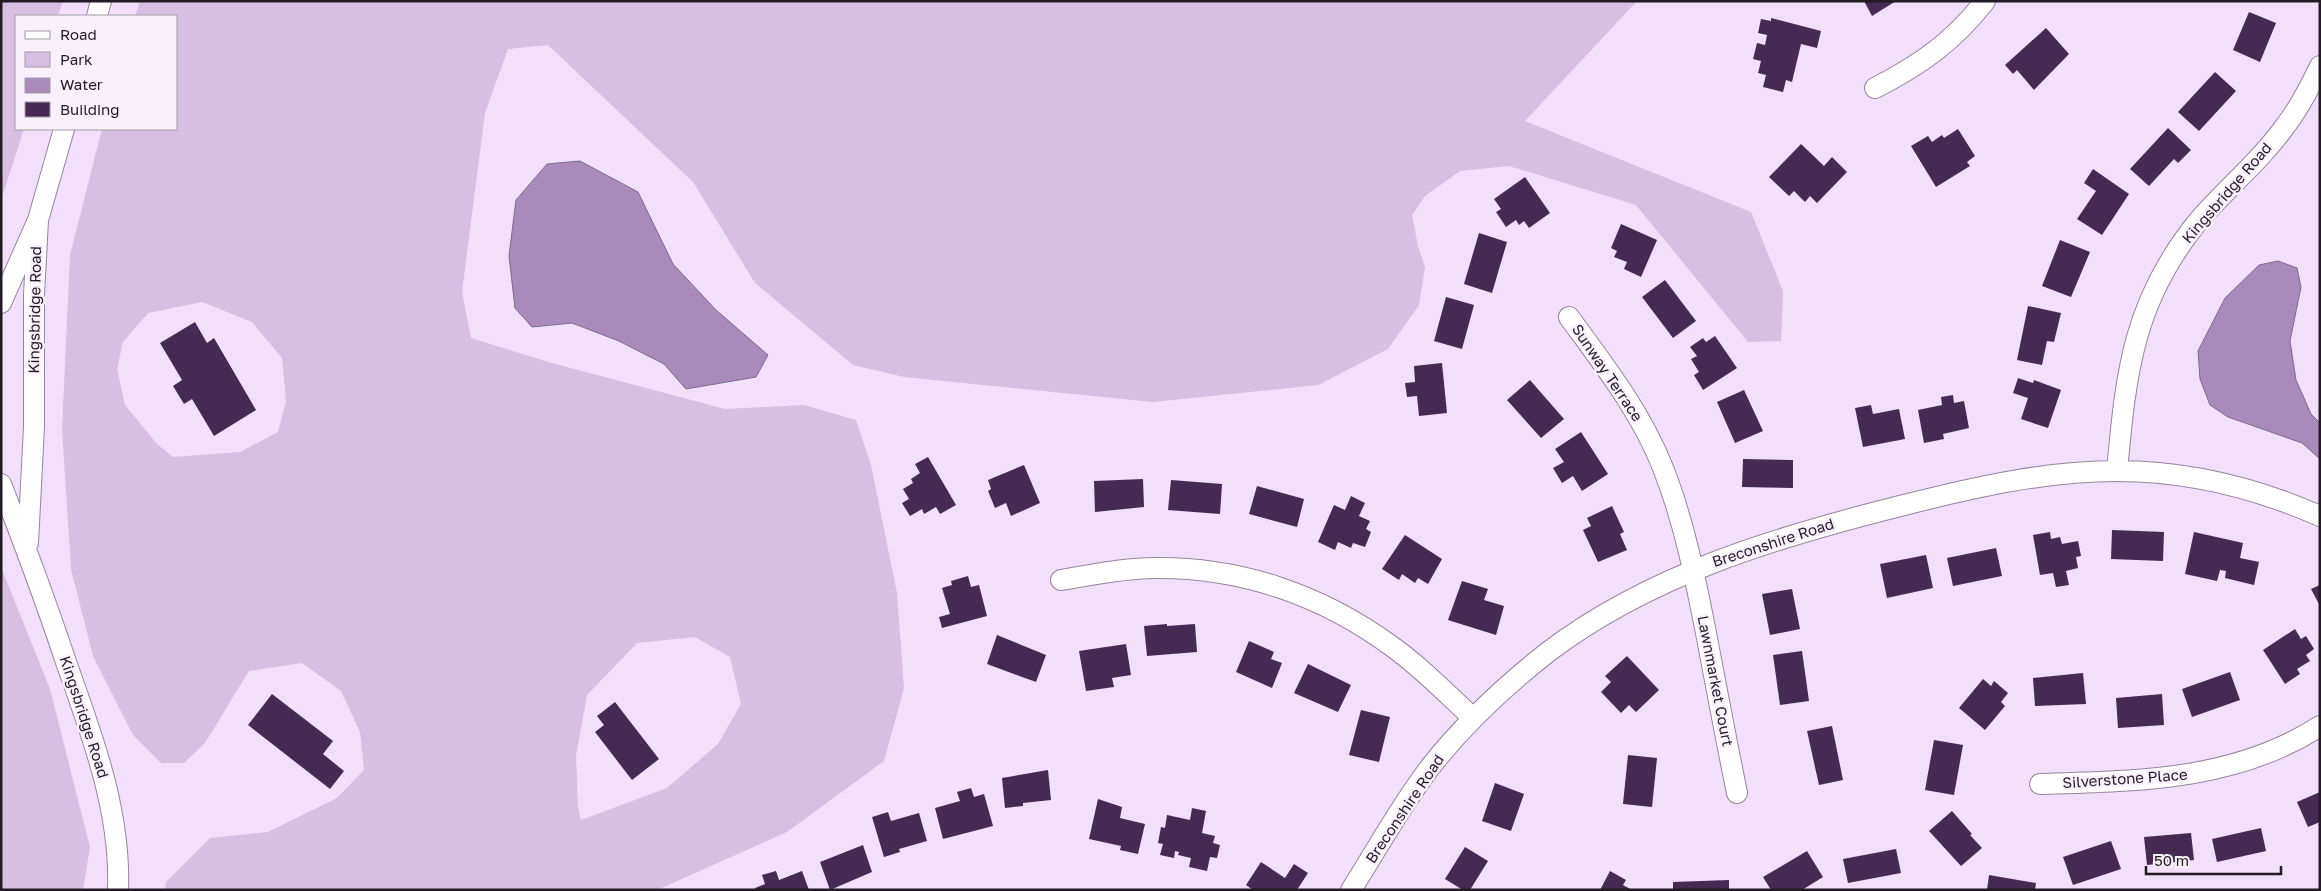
<svg xmlns="http://www.w3.org/2000/svg" width="2321" height="891" viewBox="0 0 2321 891" font-family="'Golos Text',sans-serif">
<style>
.green{fill:#d6bfe3;fill-rule:evenodd}
.water{fill:#a98aba;stroke:#80698d}
.building{fill:#462a54}
.lines{fill:none;stroke-linecap:round;stroke-linejoin:round}
.street-casing{stroke:#95859e;stroke-width:22}
.street{stroke:#fff;stroke-width:20}
.labels{text-anchor:middle;stroke-width:5;stroke-linejoin:round;paint-order:stroke}
.street-label{font-size:15px;fill:#221b25;stroke:#f8f1fc}
</style>
<rect width="100%" height="100%" fill="#f1dffb"/>
<!-- green -->
<path class="green" d="M1 1H63L58 16H16V129H24L1 200Z
M140 1H1637L1525 121 1751 212 1783 291 1781 341 1748 342 1636 205 1509 166 1460 171 1425 196 1412 215 1418 246 1425 267 1419 305 1388 349 1318 385 1153 402 904 377 853 365 755 283 693 182 548 45 508 49 485 113 462 292 471 338 552 363 725 409 804 405 856 420 871 465 897 593 904 688 884 761 787 832 657 890H165L166 882 210 838 268 832 337 798 364 770 360 732 341 691 302 663 249 671 205 743 184 763H161L133 735 93 656 71 569 62 429 70 255 102 129H176V16H135ZM202 302 252 322 282 358 286 401 278 432 240 452 173 457 157 444 125 405 117 369 123 342 148 313ZM695 637 730 657 741 704 718 744 667 788 581 820 578 807 576 756 587 695 637 643Z
M1 567 50 689 90 847 83 890H1Z"/>
<!-- water -->
<path class="water" d="M580 161 638 192 673 264 716 310 768 355 756 377 686 389 664 364 619 341 572 323 532 327 515 308 509 256 516 200 547 164Z
M2278 261 2297 268 2301 287 2290 341 2296 380 2311 414 2320 423V459L2302 443 2228 417 2210 405 2200 379 2198 351 2225 298 2259 265Z"/>
<!-- building -->
<path class="building" d="M1864 1H1896L1872 16Z
M2249 12 2276 23 2260 62 2233 50Z
M1771 18 1821 31 1817 48 1801 44 1792 82 1786 80 1783 92 1763 87 1766 75 1758 73 1761 61 1753 59 1757 43 1765 45 1767 35 1758 33 1761 19 1771 21Z
M2046 28 2069 54 2034 90 2017 70 2013 74 2005 65Z
M2215 72 2236 91 2199 131 2178 112Z
M2168 128 2191 150 2178 163 2174 159 2149 186 2130 169Z
M1958 129 1975 156 1967 162 1970 166 1936 187 1911 146 1928 136 1932 142 1942 135 1944 138Z
M1801 144 1824 166 1832 157 1847 172 1817 203 1810 196 1805 202 1794 191 1789 196 1769 177Z
M2093 169 2129 194 2102 235 2077 219 2096 191 2084 183Z
M1525 177 1550 213 1529 228 1524 221 1519 225 1516 220 1506 227 1496 212 1501 209 1494 199Z
M1621 224 1657 240 1641 277 1624 269 1627 262 1614 257 1617 251 1611 248Z
M1479 233 1507 242 1492 293 1464 284Z
M2060 240 2090 252 2071 297 2042 286Z
M1665 280 1696 321 1673 338 1642 297Z
M1446 297 1474 305 1462 349 1434 341Z
M2028 306 2061 313 2054 342 2047 341 2042 365 2017 360Z
M195 322 207 343 214 338 256 410 214 436 192 399 184 404 173 386 182 380 160 343Z
M1715 336 1737 368 1703 390 1694 375 1699 372 1691 359 1697 356 1690 347 1703 338 1706 342Z
M1442 363 1447 413 1419 416 1417 396 1407 397 1405 383 1415 382 1414 366Z
M2018 378 2033 383 2034 380 2061 390 2048 428 2021 419 2028 398 2013 393Z
M1530 380 1564 419 1541 438 1507 400Z
M1744 390 1763 431 1735 443 1717 402Z
M1953 395 1954 403 1964 401 1969 428 1943 434 1944 439 1924 443 1918 410 1942 405 1941 397Z
M1871 405 1873 414 1899 409 1905 439 1863 447 1855 408Z
M1581 432 1608 474 1582 491 1573 476 1562 483 1553 468 1564 462 1555 449Z
M928 457 956 505 940 514 936 507 924 514 922 509 910 516 902 503 909 499 903 489 913 483 911 479 920 473 915 464Z
M1743 459 1793 460V488L1742 487Z
M1024 465 1040 503 1011 516 1006 503 995 508 988 491 991 489 988 480Z
M1143 479 1144 507 1095 512 1094 481Z
M1171 480 1222 484 1220 514 1168 510Z
M1257 486 1304 499 1297 527 1249 514Z
M1351 496 1365 503 1359 516 1370 521 1366 529 1371 532 1365 547 1353 543 1351 548 1338 542 1335 550 1318 542 1334 505 1345 510Z
M1612 506 1624 532 1620 534 1627 550 1598 562 1583 530 1591 526 1587 518Z
M2112 530 2164 532 2163 561 2111 559Z
M2050 532 2051 539 2060 537 2062 544 2078 541 2081 556 2076 557 2078 568 2066 571 2069 585 2056 587 2053 573 2040 575 2033 535Z
M2194 532 2243 543 2240 558 2259 562 2254 585 2225 578 2226 571 2220 570 2217 581 2185 574Z
M1405 535 1442 559 1428 584 1418 578 1415 583 1402 574 1399 580 1382 569Z
M1996 548 2002 576 1953 586 1947 558Z
M1926 555 1933 588 1887 598 1880 564Z
M968 576 971 587 979 585 987 616 942 628 939 617 950 614 942 588 952 585 951 581Z
M1462 581 1488 589 1484 600 1504 606 1496 635 1448 620Z
M2320 585V606L2311 589Z
M1792 589 1800 629 1770 635 1762 594Z
M1167 624V626L1195 624 1197 652 1147 656 1144 626Z
M2295 629 2301 639 2306 636 2314 649 2306 655 2310 661 2297 669 2300 674 2285 684 2263 650Z
M997 635 1046 655 1036 682 987 664Z
M1249 641 1274 652 1271 659 1282 663 1272 688 1236 672Z
M1126 644 1131 675 1112 678 1114 687 1086 691 1079 651Z
M1802 651 1809 701 1780 705 1773 655Z
M1627 656 1659 690 1636 712 1629 705 1621 713 1601 692 1611 682 1605 676Z
M1308 664 1351 685 1338 712 1294 693Z
M2230 672 2240 700 2192 717 2182 689Z
M2083 673 2086 704 2035 706 2033 678Z
M1983 679 1991 686 1994 681 2008 693 2001 702 2005 706 1985 730 1959 708Z
M272 694 333 741 323 754 344 771 330 789 248 725Z
M2162 694 2164 725 2118 728 2116 698Z
M615 702 659 759 632 780 595 732 604 725 597 716Z
M1361 710 1390 717 1379 762 1349 755Z
M1832 726 1843 780 1819 785 1807 731Z
M1934 740 1963 745 1954 795 1925 790Z
M1628 755 1657 758 1652 807 1623 804Z
M1048 770 1051 800 1023 803V806L1005 808 1002 778Z
M1495 783 1524 794 1511 831 1482 821Z
M971 788 974 797 984 794 993 826 943 839 935 808 960 801 957 792Z
M2320 792V822L2308 827 2297 802Z
M1098 799 1122 807 1120 818 1145 824 1138 854 1120 850 1121 846 1089 839Z
M1192 808 1206 811 1202 833 1215 836 1213 843 1220 845 1217 858 1210 857 1207 871 1189 867 1191 858 1178 855 1179 852 1175 851 1174 858 1160 855 1163 844 1158 843 1161 827 1165 828 1167 815 1190 820Z
M1952 811 1972 834 1970 835 1982 848 1961 866 1929 831Z
M888 812 891 821 919 813 927 841 899 849 900 852 884 857 872 817Z
M2261 828 2266 851 2217 862 2212 839Z
M2191 833 2194 860 2147 865 2144 837Z
M2111 841 2121 869 2073 885 2063 857Z
M863 845 872 872 830 890 820 862Z
M1465 847 1488 861 1470 890H1463L1445 879Z
M1896 849 1901 873 1848 883 1843 859Z
M1807 851 1823 877 1802 890H1771L1763 877Z
M1261 862 1285 878 1294 864 1308 873 1297 890H1253L1246 885Z
M776 871 779 880 802 871 809 890H756L755 888 765 884 762 875Z
M1610 871 1626 880 1623 885 1632 890H1600Z
M1989 875 2036 883 2035 890H1987Z
M1729 880V890H1673V882Z"/>
<g class="lines">
<!-- street casing -->
<g class="street-casing">
<path id="street" d="M97 16 101 1
M1875 88C1920 65 1953 42 1985 1
M1 303 38 220 64 129
M1569 317C1604 365 1641 412 1663 468 1684 521 1695 577 1706 633 1716 686 1726 739 1737 793
M2117 471C2126 372 2133 301 2199 220 2227 188 2261 160 2286 125 2300 107 2310 87 2320 66
M1 484C24 543 46 602 66 662 92 735 121 811 118 890
M28 543 34 427V295L38 220
M1061 580C1092 575 1124 568 1155 568 1241 567 1321 595 1390 645 1420 666 1446 693 1473 718
M2040 784C2137 781 2235 781 2320 726
M1351 890C1377 849 1401 805 1431 766 1465 723 1505 686 1548 652 1651 574 1777 537 1900 506 1971 488 2044 471 2117 471 2188 471 2256 488 2320 516"/>
</g>
<!-- street -->
<use href="#street" class="street"/>
</g>
<g class="labels">
<!-- street labels -->
<g class="street-label">
<text transform="translate(2227 193) rotate(-49)" y="5">Kingsbridge Road</text>
<text transform="translate(35 310) rotate(-89)" y="5">Kingsbridge Road</text>
<text transform="translate(1607 373) rotate(56)" y="5">Sunway Terrace</text>
<text transform="translate(1773 543) rotate(-18)" y="5">Breconshire Road</text>
<text transform="translate(1715 681) rotate(79)" y="5">Lawnmarket Court</text>
<text transform="translate(84 717) rotate(72)" y="5">Kingsbridge Road</text>
<text transform="translate(2125 779) rotate(-4)" y="5">Silverstone Place</text>
<text transform="translate(1405 809) rotate(-56)" y="5">Breconshire Road</text>
</g>
</g>
<!-- border -->
<rect width="2321" height="891" fill="none" stroke="#221b25" stroke-width="5"/>
<!-- legend -->
<rect x="15" y="15" width="162" height="115" fill="#f8f1fc" stroke="#a29ba6"/>
<rect x="25" y="31" width="25" height="8" fill="#ffffff" stroke="#a29ba6"/>
<text x="60" y="40" font-size="15" fill="#221b25">Road</text>
<rect x="25" y="52" width="25" height="15" fill="#d6bfe3" stroke="#a29ba6"/>
<text x="60" y="65" font-size="15" fill="#221b25">Park</text>
<rect x="25" y="78" width="25" height="15" fill="#a98aba" stroke="#a29ba6"/>
<text x="60" y="90" font-size="15" fill="#221b25">Water</text>
<rect x="25" y="102" width="25" height="15" fill="#462a54" stroke="#a29ba6"/>
<text x="60" y="115" font-size="15" fill="#221b25">Building</text>
<!-- scale -->
<path d="M2146 866v8h135v-8" fill="none" stroke="#221b25" stroke-width="2.5"/>
<text x="2154" y="866" font-size="15" fill="#221b25" stroke="#f8f1fc" stroke-width="4" paint-order="stroke">50 m</text>
</svg>
